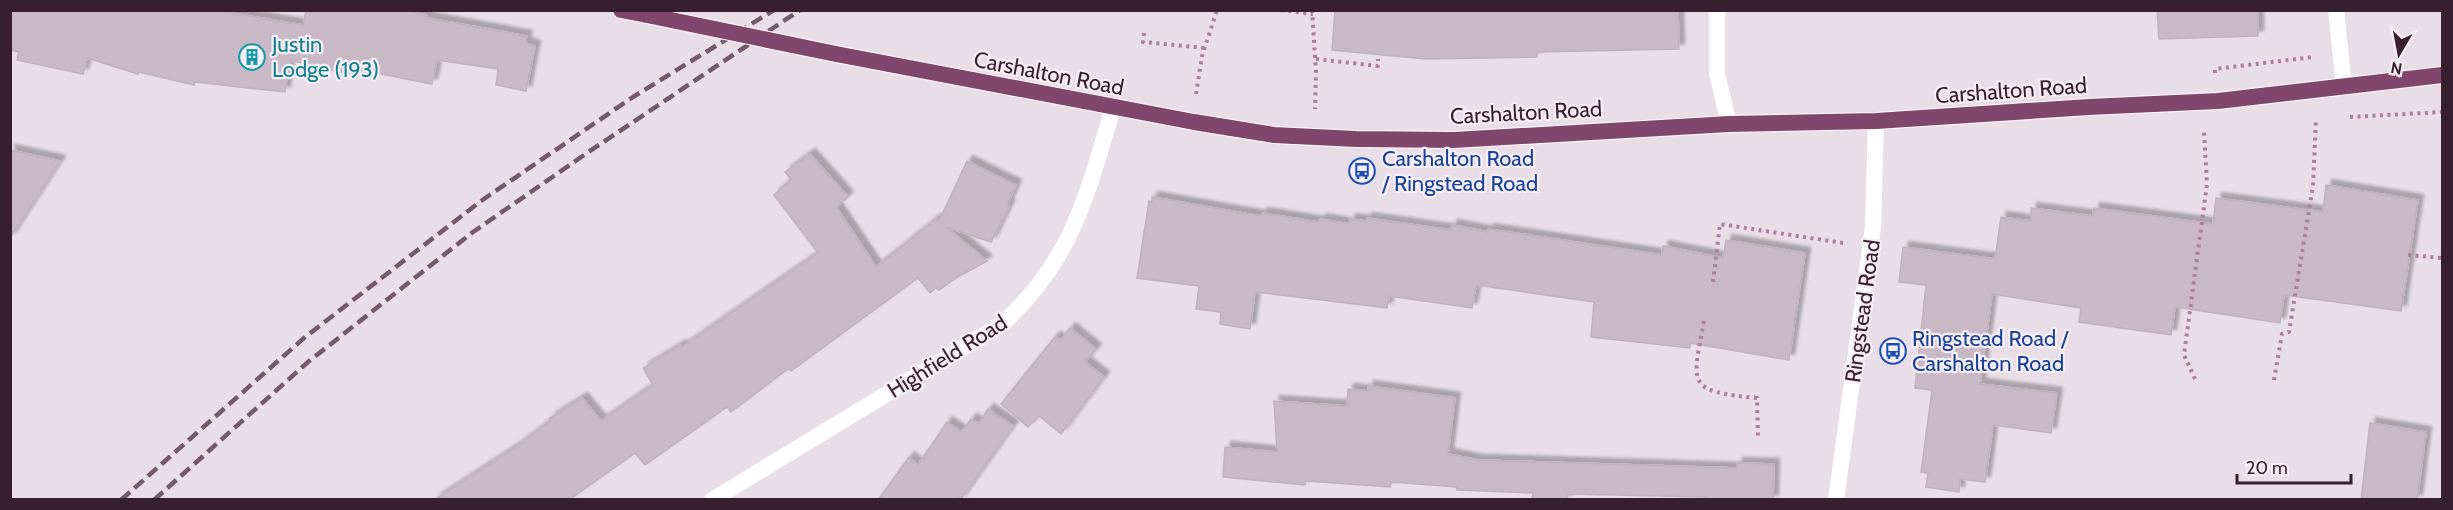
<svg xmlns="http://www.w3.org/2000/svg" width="2453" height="510" viewBox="0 0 2453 510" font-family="Cabin,sans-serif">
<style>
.building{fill:#c9b9c6;stroke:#c2b0bf;stroke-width:1.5;filter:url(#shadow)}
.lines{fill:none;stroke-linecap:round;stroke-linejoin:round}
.trunk-casing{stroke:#fff;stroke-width:18}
.path{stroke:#ad7d9f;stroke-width:4;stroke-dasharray:3 4.5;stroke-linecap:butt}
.minor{stroke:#fff;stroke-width:16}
.tertiary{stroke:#fff;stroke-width:16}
.trunk{stroke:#81466b;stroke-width:16}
.rail{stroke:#74596b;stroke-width:4.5;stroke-dasharray:12 6;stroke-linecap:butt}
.trunk-bridge-casing{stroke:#fff;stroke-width:18;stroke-linecap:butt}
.trunk-bridge{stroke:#81466b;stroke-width:16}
.labels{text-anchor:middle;stroke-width:4.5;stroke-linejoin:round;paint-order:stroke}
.culture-label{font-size:22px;fill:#0d838f;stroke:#f6edf5;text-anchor:start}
.street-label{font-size:22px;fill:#381f2f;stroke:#f6edf5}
.transit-label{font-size:22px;fill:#164399;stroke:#f6edf5;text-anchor:start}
</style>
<defs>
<filter id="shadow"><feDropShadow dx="5.5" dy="-5.5" stdDeviation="1.5" flood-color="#0004"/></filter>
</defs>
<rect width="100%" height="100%" fill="#e9dde7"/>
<!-- building -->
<path class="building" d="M10 10H213L303 25 306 10H404L427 15V18L527 36 525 43 535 46 526 91 496 85 498 69 437 60 432 84 371 72V75L335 71 290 60 285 92 195 82 194 85 139 72 138 74 87 58 83 74 17 60 19 52 10 50Z
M1335 10H1678L1679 49 1537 52V57L1426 59 1332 50Z
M2157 10H2258V36L2159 39Z
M10 150 60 161 10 238Z
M810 154 848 197 836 207 876 267 936 219 939 221 967 161 1016 185 1008 203 1009 206 991 242 946 227 987 261 956 278 939 290 936 288 930 293 918 278 791 371 789 368 731 412 727 407 645 465 635 453 569 500H434L516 447 551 420 550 418 582 398 601 421 653 385 643 368 681 345 682 347 818 253 774 195 791 179 785 172Z
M2326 185 2418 200 2401 311 2284 295 2280 323 2175 307 2171 335 2079 322 2081 308 1992 294 1980 384 2057 393 2051 433 1993 425 1985 482 1960 479 1959 492 1926 487 1928 473 1921 472 1932 390 1915 388 1926 285 1899 282 1903 247 1995 259 2001 217 2031 221V208L2093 216 2094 208 2213 224 2216 198 2323 212Z
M1152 197 1260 216 1263 213 1318 222 1321 219 1349 224 1350 219 1366 221 1367 218 1451 230 1452 225 1488 232V229L1662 255 1663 246 1723 258 1726 240 1805 253 1789 360 1690 343V348L1591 337 1594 302 1476 285 1472 308 1389 296 1387 308 1255 292 1250 329 1220 324 1221 312 1196 309 1199 286 1137 278 1149 201 1152 202Z
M1070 328 1096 349 1085 362 1104 377 1061 434 1039 416 1028 427 1001 404 1055 337 1061 340Z
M1368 386 1455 398 1448 454 1478 460 1737 468V463L1774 464 1773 500H1705V497L1568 494 1567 500H1532L1533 493 1457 490V487L1391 482 1390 487 1306 481 1305 485 1223 477 1225 447 1277 452 1274 401 1347 406 1348 389 1368 391Z
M988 409 1013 426 961 499 957 497 961 500H878L909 457 918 465 947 422 962 432 971 419 979 424Z
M2370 423 2426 432 2417 500H2361Z"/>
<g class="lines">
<!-- trunk casing -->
<g class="trunk-casing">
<path id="trunk" d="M621 10 647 15
M836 54 1194 122 1274 135 1356 139 1454 140 1729 124 1876 121 2089 107 2218 101 2442 75"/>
</g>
<!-- path -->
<path class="path" d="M1281 10 1313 14
M1312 10 1316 72 1315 109
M1144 33 1143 42 1205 48
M1316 59 1378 66V59
M2215 73V69L2313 57
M1196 94 1202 56 1217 10
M2350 117 2442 112
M2408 255 2442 258
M1713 282 1720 224 1843 243
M1704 321C1692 386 1686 391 1757 398L1758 439
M2195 379 2184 355 2207 184 2204 132H2208
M2274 380 2282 334 2289 332 2313 186 2316 119"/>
<!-- minor -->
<path class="minor" d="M1717 10V74L1729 124
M2336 10 2344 87
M712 500 1002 324C1072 261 1087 195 1113 108"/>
<!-- tertiary -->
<path class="tertiary" d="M1836 500 1873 227 1876 121"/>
<!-- trunk -->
<use href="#trunk" class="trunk"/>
<!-- rail -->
<path class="rail" d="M121 500 304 338 481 201 633 97 774 10
M154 500 308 362 473 232 587 153 800 10"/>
<!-- trunk-bridge casing -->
<g class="trunk-bridge-casing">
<path id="trunk-bridge" d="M647 15 836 54"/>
</g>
<!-- trunk-bridge -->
<use href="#trunk-bridge" class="trunk-bridge"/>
</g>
<!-- icons -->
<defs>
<g id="building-ring" transform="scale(1.35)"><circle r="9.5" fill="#f6edf5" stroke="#0f9aa8" stroke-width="1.5"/><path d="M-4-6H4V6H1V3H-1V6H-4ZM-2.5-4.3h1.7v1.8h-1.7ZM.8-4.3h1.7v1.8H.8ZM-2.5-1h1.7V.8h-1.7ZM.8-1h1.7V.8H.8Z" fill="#0f9aa8"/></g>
<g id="bus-ring" transform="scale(1.35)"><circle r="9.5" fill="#f6edf5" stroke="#1a4fb4" stroke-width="1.5"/><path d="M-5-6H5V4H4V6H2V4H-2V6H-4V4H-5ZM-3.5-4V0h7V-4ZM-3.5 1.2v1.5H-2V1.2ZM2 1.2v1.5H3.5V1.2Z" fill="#1a4fb4"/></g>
</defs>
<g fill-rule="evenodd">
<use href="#building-ring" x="252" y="57"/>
<use href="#bus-ring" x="1362" y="171"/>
<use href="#bus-ring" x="1893" y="351"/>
</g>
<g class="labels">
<!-- culture labels -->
<g class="culture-label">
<text x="272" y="52">Justin<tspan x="272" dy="25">Lodge (193)</tspan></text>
</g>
<!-- street labels -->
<g class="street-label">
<text transform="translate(1049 73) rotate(11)" y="8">Carshalton Road</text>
<text transform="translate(2011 90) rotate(-4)" y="8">Carshalton Road</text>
<text transform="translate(1526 112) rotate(-3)" y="8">Carshalton Road</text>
<text transform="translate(1862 311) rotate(-82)" y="8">Ringstead Road</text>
<text transform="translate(947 356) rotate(-32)" y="8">Highfield Road</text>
</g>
<!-- transit labels -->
<g class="transit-label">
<text x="1382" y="166">Carshalton Road<tspan x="1382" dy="25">/ Ringstead Road</tspan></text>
<text x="1912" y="346">Ringstead Road /<tspan x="1912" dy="25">Carshalton Road</tspan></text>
</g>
</g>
<!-- border -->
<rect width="2453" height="510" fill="none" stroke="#381f2f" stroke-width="24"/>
<!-- north arrow -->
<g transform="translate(2399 54) rotate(190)" stroke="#f6edf5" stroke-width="4.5" paint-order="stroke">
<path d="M0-4.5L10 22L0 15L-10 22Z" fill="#381f2f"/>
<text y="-9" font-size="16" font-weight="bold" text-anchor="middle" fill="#381f2f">N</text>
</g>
<!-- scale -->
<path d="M2237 474v9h114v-9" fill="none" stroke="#381f2f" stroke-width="3"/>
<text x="2246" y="474" font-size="18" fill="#381f2f" stroke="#f6edf5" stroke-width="4.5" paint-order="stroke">20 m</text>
</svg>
